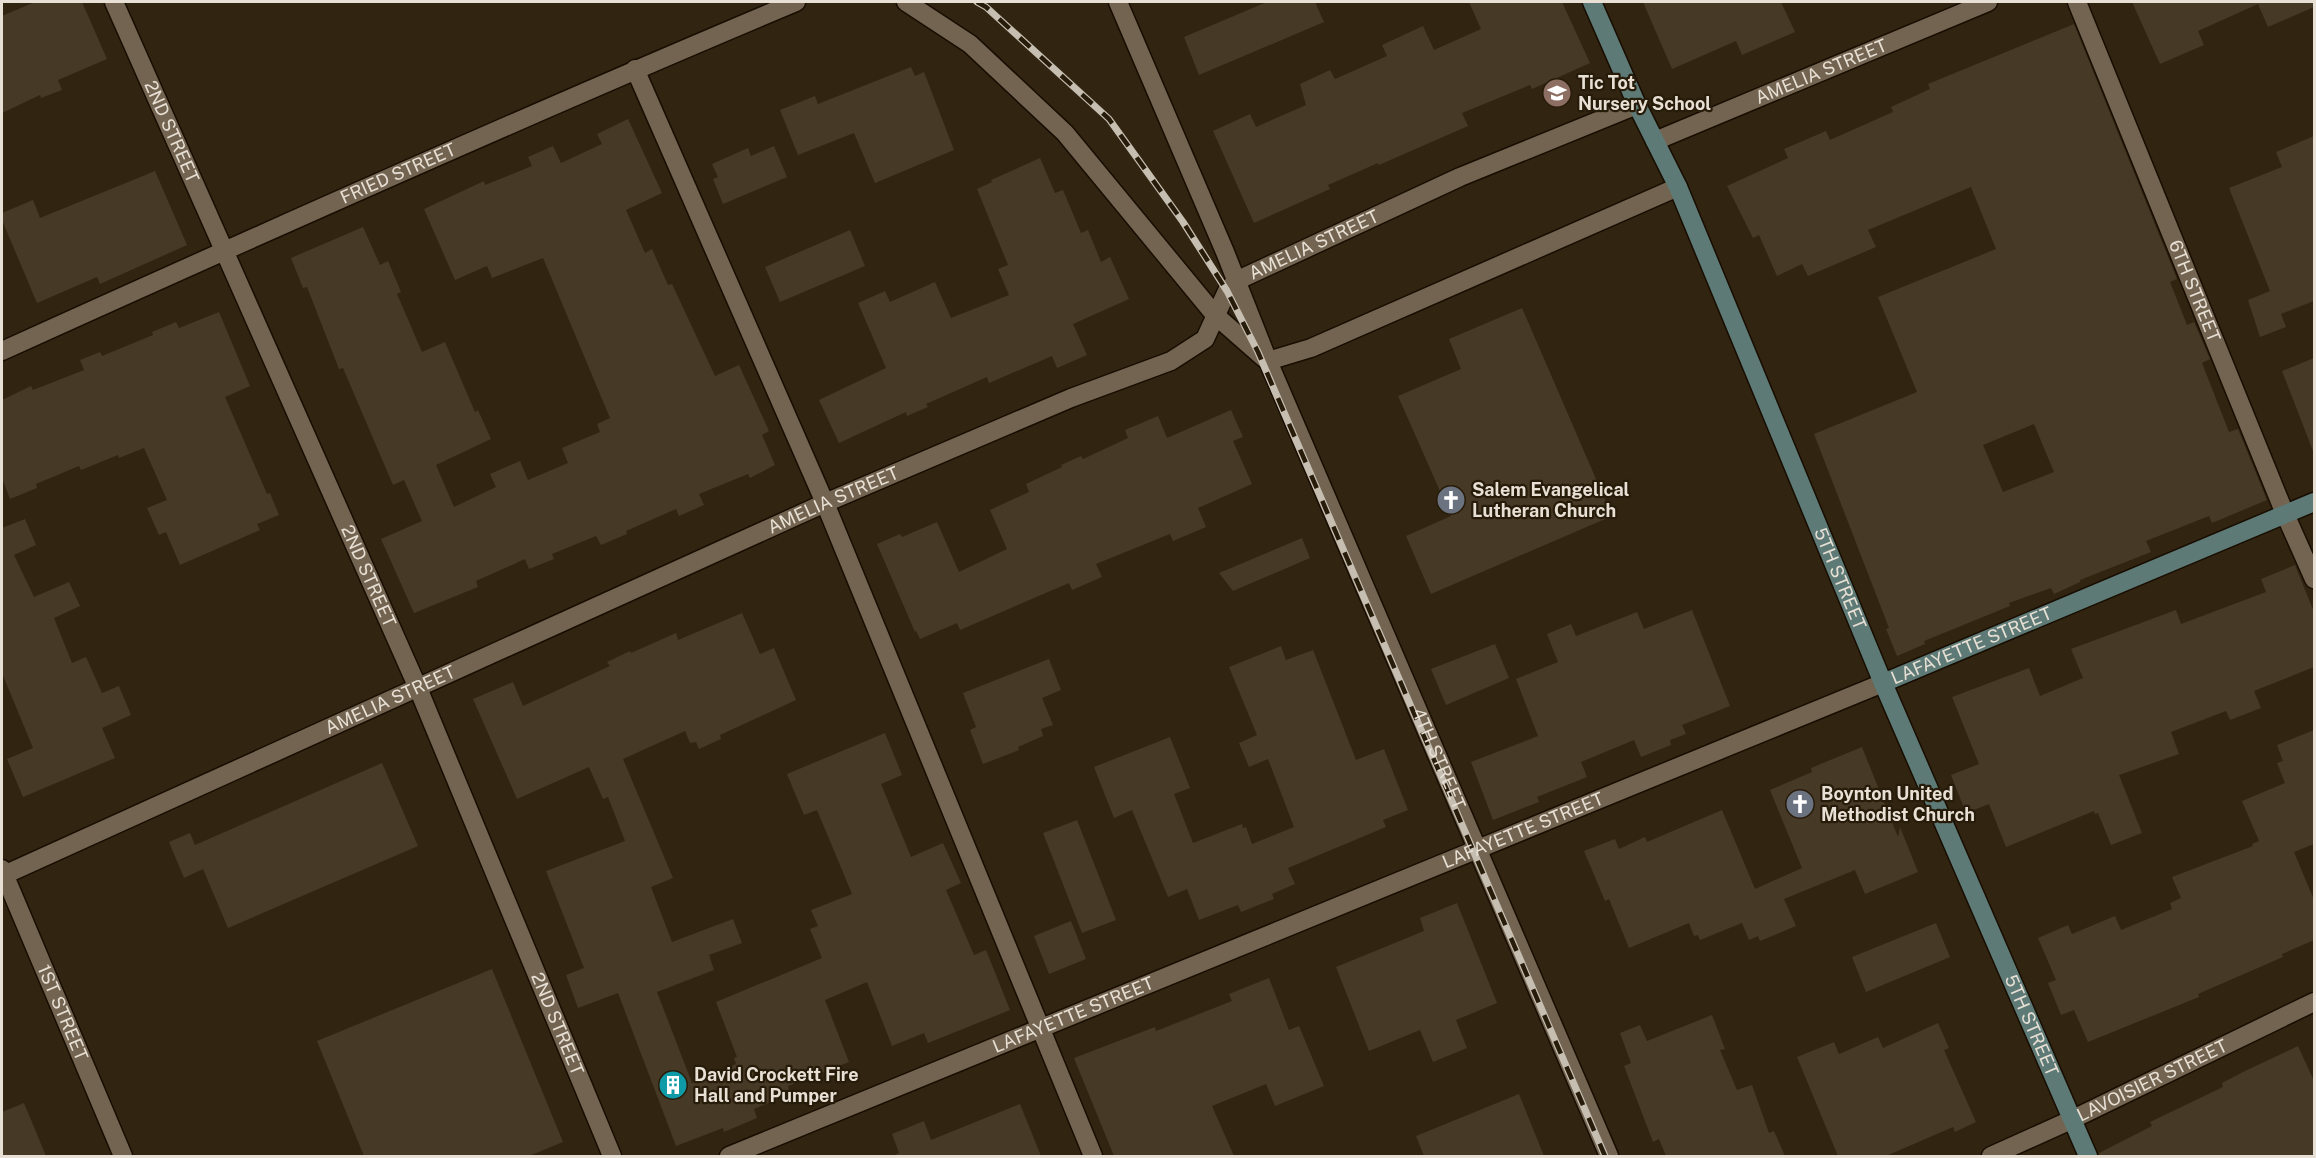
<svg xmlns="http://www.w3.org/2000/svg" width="2316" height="1158" viewBox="0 0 2316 1158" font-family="'Public Sans',sans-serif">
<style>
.building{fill:#463926;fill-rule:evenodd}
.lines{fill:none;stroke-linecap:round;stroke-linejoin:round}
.street-casing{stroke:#180d00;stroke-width:21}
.secondary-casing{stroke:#180d00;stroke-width:21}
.street{stroke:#726450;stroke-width:18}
.secondary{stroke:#5d7a76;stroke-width:18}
.rail-casing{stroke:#c6beb1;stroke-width:7}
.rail{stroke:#271b09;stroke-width:4.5;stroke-dasharray:14;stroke-linecap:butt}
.labels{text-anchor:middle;stroke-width:4.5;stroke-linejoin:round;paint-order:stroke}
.street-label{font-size:18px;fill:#e8e0d5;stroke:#271b09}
.poi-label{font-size:18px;font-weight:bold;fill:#e8e0d5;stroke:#271b09;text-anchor:start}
</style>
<rect width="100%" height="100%" fill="#312512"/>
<!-- building -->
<path class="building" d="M35 2H82L107 59 58 80 62 90 41 98 40 95 2 113V16Z
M1267 2H1315L1324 22 1199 75 1184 37Z
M1469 2H1562L1590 63 1532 89 1530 85 1462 113 1468 126 1379 165 1378 163 1328 185 1330 189 1254 223 1213 131 1250 114 1256 127 1306 105 1300 84 1330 70 1335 79 1387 56 1382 45 1423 26 1434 50 1481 29Z
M1643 2H1781L1795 32 1742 55 1736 41 1672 69Z
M2132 2H2314V7L2268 27 2258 4 2198 31 2204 45 2160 64Z
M2074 24 2177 279 2170 282 2187 325 2194 322 2210 359 2202 363 2229 432 2238 429 2267 500 2212 523 2209 516 2146 541 2151 552 2080 580V582L2054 594 2051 588 2009 603 2010 606 1924 641 1925 644 1897 656 1886 629 1889 628 1814 434 1917 392 1878 297 1996 249 1971 187 1868 230 1876 247 1808 276 1802 264 1777 276 1759 235 1753 238 1727 186 1788 158 1784 149 1826 131 1830 140 1893 112 1891 107 1930 89 1928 84ZM2034 424 2054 472 2003 492 1983 445Z
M911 67 915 76 924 72 954 150 875 183 854 133 798 155 780 110 815 96 818 104Z
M628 119 662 193 626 210 645 253 652 249 668 285 672 284 715 376 739 365 769 431 762 435 775 465 750 478 748 474 699 494 704 505 679 516 676 509 626 531 627 534 601 545 596 536 552 554 554 559 529 569 525 559 476 581 478 587 414 613 381 539 422 521 404 480 393 485 343 368 339 369 307 287 303 288 291 258 363 227 380 265 388 261 401 292 397 294 422 352 445 342 475 412 478 410 491 439 436 465 454 507 496 487 490 474 520 461 528 480 568 463 562 448 600 432 597 424 610 418 543 258 492 278 487 266 455 280 424 209 484 181 485 185 532 166 528 157 553 146 561 163 602 144 597 134Z
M2314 136V301L2281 314 2286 327 2260 337 2248 300 2270 291 2229 188 2282 167 2276 152Z
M774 146 787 177 723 204 713 179 718 177 712 164 748 148 751 156Z
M1040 158 1055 193 1063 190 1081 233 1088 230 1101 262 1110 257 1129 299 1073 324 1087 355 1057 368 1052 356 989 383 987 377 926 404 928 407 907 416 906 412 839 443 819 400 886 368 858 303 885 291 890 302 935 282 951 318 1009 295 998 269 1008 265 977 189 992 182 991 180Z
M155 171 187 245 100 284 97 277 37 303 2 220V213L33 200 40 218Z
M850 230 865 266 780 302 765 267Z
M1522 308 1612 516 1431 594 1406 536 1451 516 1398 396 1461 369 1449 339Z
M219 312 250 386 225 397 267 494 270 493 279 515 257 524 260 530 180 565 166 532 159 535 147 508 167 500 144 448 119 458 118 455 81 470 79 466 36 484 37 488 10 499 2 478V400L31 386 33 390 84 370 80 360 100 352 102 356 153 335 152 332 176 322 179 328Z
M2314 358V451H2313L2282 371Z
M1231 410 1243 437 1233 441 1252 484 1198 508 1206 527 1173 541 1170 534 1096 564 1102 577 1072 590 1069 583 960 630 957 623 920 639 916 631 915 632 877 544 900 534 902 537 937 522 959 572 1007 549 990 510 1029 492 1026 484 1062 467 1061 465 1081 456 1083 459 1128 438 1125 430 1158 416 1167 438Z
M25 519 36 545 14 555 34 597 69 582 80 606 54 618 72 663 86 657 102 693 119 686 131 715 102 728 115 758 23 797 7 759 33 748 2 673V528Z
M1302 538 1310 558 1233 591 1219 573Z
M2295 565 2314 612V667L2254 691 2261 708 2230 720 2226 711 2171 732 2179 754 2119 775 2142 833 2111 845 2098 813 2095 814 2094 811 2006 847 1989 804 1966 813 1951 775 1979 764 1952 697 2029 668 2040 696 2083 678 2071 649 2176 610 2181 624 2266 592 2261 579Z
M1692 610 1730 706 1682 725 1686 734 1670 740 1671 745 1641 757 1634 740 1581 762 1587 777 1537 797 1539 802 1493 820 1471 762 1538 736 1516 679 1558 662 1547 634 1571 624 1576 636 1637 612 1644 629Z
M742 613 760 654 774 648 796 700 720 735 721 739 699 749 696 742 690 743 685 731 623 759 673 878 651 887 672 942 733 919 742 943 709 955 714 970 657 992 692 1083 736 1064 734 1058 737 1057 716 1002 822 958 810 929 818 926 811 910 852 894 817 810 804 815 787 774 885 733 902 775 881 784 911 857 943 843 961 883 946 890 974 955 986 950 1010 1010 928 1043 924 1033 892 1046 867 982 825 1000 849 1062 788 1086 790 1094 754 1109 757 1118 724 1132 723 1128 676 1146 618 993 578 1008 566 975 584 968 546 871 625 841 608 797 603 799 589 767 517 799 473 699 513 682 523 706 610 666 607 662 630 651 631 653 676 633 678 640Z
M1495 644 1509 678 1446 705 1431 669Z
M1281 646 1286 660 1313 650 1356 760 1384 749 1408 810 1383 820 1386 827 1288 868 1295 884 1272 894 1274 899 1241 912 1238 905 1199 920 1187 889 1168 897 1132 810 1114 818 1094 767 1170 737 1190 788 1174 794 1193 843 1242 824 1243 828 1246 827 1252 844 1294 827 1268 759 1249 767 1239 743 1257 735 1229 667Z
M1049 659 1061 690 1042 698 1053 725 1041 729 1043 736 1018 747 1019 750 983 764 970 730 976 727 963 693Z
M2314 730V844L2294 852 2314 900V940L2282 954 2283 957 2198 994 2199 997 2088 1042 2074 1010 2061 1015 2048 983 2056 980 2038 938 2068 925 2072 934 2115 916 2121 930 2172 909 2170 903 2181 898 2172 877 2253 846 2252 844 2259 841 2242 801 2285 783 2277 763 2283 761 2277 745Z
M1862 747 1898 837 1900 827 1918 872 1865 894 1855 870 1784 899 1796 926 1760 941 1758 936 1749 940 1742 923 1700 940 1698 935 1694 936 1689 923 1629 948 1609 899 1605 901 1584 851 1615 839 1619 849 1645 837 1647 842 1722 810 1755 889 1802 868 1770 790 1812 772 1811 768Z
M382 763 418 846 228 928 203 869 184 878 169 842 190 833 195 845Z
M1077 820 1116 920 1082 933 1043 833Z
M1457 903 1497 1003 1456 1020 1467 1048 1433 1062 1420 1030 1369 1051 1336 967 1424 931 1420 918Z
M1071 921 1086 959 1049 974 1034 936Z
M1936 923 1950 957 1866 992 1852 957Z
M492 969 563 1142 529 1156H364L317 1041Z
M1269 978 1289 1030 1299 1026 1324 1086 1275 1106 1266 1084 1212 1106 1234 1156H1114L1074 1058 1155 1027 1156 1031 1232 1001 1229 994Z
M1712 1015 1725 1049 1720 1050 1737 1090 1752 1085 1769 1133 1774 1131 1785 1156H1666L1659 1139 1653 1142 1624 1066 1631 1063 1620 1033 1640 1025 1647 1041Z
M1938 1023 1949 1048 1944 1050 1976 1122 1955 1132 1953 1127 1886 1156H1838L1797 1057 1834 1042 1839 1054 1878 1037 1883 1048Z
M2298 1046 2314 1081V1156H2099V1153L2152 1126 2150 1122 2223 1087 2222 1083 2243 1072Z
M1519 1094 1544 1156H1424L1416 1136Z
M24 1103 46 1156H2V1112Z
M1020 1104 1041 1156H893L899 1153 892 1134 924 1121 931 1140Z"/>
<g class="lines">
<!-- street casing -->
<g class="street-casing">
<g id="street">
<path id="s1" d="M114 2 418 688 612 1156"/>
<path d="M906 2 970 44 1065 133 1215 315 1264 358"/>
<path id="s2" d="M1118 2 1225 252 1268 361 1609 1156"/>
<path id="s3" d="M2077 2 2285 514 2314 579"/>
<path d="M635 69 825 503 1093 1156"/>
<path id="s4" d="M1655 141 1988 2"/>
<path id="s5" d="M2 351C265 232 529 114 796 2"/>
<path d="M1268 361 1311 348 1678 187"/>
<path id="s6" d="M2 869 123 1156"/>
<path id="s7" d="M4 875 825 503 1071 398 1171 361 1205 339 1227 291 1236 281 1460 177 1637 105"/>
<path id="s8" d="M729 1156 1883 683"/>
<path id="s9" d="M1991 1156 2071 1120 2314 1002"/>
</g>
</g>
<!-- secondary casing -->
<g class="secondary-casing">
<g id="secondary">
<path id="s10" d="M1592 2 1637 105 1678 187 1883 683 2088 1156"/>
<path id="s11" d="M1883 683 2314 502"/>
</g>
</g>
<!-- street -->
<use href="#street" class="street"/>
<!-- secondary -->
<use href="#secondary" class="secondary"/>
<!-- rail casing -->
<g class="rail-casing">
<path id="rail" d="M977 2 986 7 1109 119 1183 222 1227 291 1258 352 1605 1156"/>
</g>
<!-- rail -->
<use href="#rail" class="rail"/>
</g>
<!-- icons -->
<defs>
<g id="school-disc" transform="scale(1.5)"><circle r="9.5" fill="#8d6e63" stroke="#271b09"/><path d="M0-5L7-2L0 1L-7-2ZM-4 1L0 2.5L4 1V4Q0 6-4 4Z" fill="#fff"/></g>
<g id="church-disc" transform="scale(1.5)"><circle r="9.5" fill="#6b7280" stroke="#271b09"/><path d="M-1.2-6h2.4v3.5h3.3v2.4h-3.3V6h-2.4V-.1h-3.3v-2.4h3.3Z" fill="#fff"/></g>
<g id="building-disc" transform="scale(1.5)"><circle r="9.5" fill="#0f9aa8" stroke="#271b09"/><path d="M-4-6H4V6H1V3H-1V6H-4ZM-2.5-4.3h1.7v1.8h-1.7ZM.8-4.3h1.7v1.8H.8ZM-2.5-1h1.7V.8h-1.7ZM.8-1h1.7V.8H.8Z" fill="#fff"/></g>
</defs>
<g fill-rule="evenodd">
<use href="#school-disc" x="1557" y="93"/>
<use href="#church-disc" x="1451" y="500"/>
<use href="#church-disc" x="1800" y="804"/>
<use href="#building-disc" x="673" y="1085"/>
</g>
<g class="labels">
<!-- street labels -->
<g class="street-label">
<text dy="6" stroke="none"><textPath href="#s4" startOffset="180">AMELIA STREET</textPath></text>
<text dy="6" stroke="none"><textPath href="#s1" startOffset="142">2ND STREET</textPath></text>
<text dy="6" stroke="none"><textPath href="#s5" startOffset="434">FRIED STREET</textPath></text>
<text dy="6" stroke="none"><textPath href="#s7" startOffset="1468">AMELIA STREET</textPath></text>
<text dy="6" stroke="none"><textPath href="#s3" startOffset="312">6TH STREET</textPath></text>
<text dy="6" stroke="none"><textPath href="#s7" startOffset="910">AMELIA STREET</textPath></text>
<text dy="6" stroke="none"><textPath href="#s1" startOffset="628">2ND STREET</textPath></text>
<text dy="6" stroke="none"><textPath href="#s10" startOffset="628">5TH STREET</textPath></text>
<text dy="6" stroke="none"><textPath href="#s11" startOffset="96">LAFAYETTE STREET</textPath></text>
<text dy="6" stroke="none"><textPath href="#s7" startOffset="424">AMELIA STREET</textPath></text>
<text dy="6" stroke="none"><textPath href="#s2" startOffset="822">4TH STREET</textPath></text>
<text dy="6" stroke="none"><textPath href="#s8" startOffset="858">LAFAYETTE STREET</textPath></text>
<text dy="6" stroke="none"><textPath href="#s6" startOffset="156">1ST STREET</textPath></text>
<text dy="6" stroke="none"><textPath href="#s8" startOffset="372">LAFAYETTE STREET</textPath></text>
<text dy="6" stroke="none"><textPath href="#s1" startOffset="1114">2ND STREET</textPath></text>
<text dy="6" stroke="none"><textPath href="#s10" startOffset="1114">5TH STREET</textPath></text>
<text dy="6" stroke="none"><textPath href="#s9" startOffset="178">LAVOISIER STREET</textPath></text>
</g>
<!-- poi labels -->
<g class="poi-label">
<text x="1578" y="89">Tic Tot<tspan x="1578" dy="21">Nursery School</tspan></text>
<text x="1472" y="496">Salem Evangelical<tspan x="1472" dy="21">Lutheran Church</tspan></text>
<text x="1821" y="800">Boynton United<tspan x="1821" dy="21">Methodist Church</tspan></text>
<text x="694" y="1081">David Crockett Fire<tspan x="694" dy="21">Hall and Pumper</tspan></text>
</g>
</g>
<!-- border -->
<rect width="2316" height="1158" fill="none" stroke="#e8e0d5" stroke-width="6"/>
</svg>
